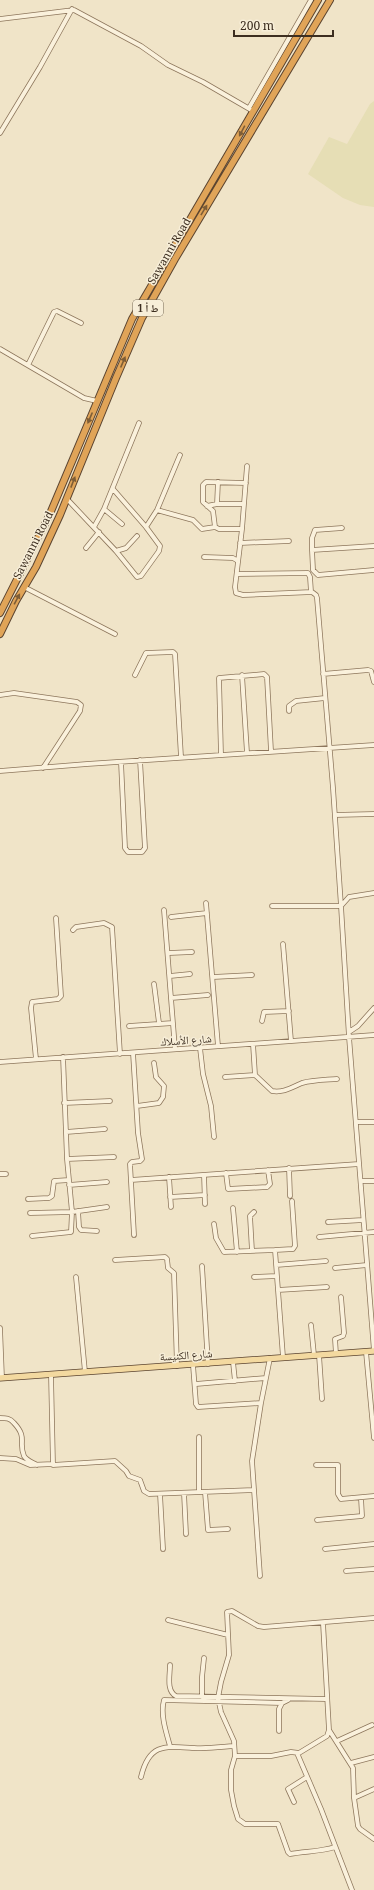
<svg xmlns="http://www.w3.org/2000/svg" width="374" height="1890" viewBox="0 0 374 1890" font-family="Georgia,'Noto Naskh Arabic',serif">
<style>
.farmland{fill:#e6deb5}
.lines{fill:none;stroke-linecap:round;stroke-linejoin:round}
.minor-casing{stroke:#8d765c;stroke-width:5.5}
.major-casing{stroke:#5b4430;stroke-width:7}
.highway-casing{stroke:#5b4430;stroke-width:8}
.minor{stroke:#faf1dc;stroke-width:4}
.major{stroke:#f3d9a0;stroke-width:5.5}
.highway{stroke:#e0a458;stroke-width:6}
.oneway{fill:#7e5d36}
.labels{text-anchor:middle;stroke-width:3;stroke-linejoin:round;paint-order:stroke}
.shield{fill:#f7eed8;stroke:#756857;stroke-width:1}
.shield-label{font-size:10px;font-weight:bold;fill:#3d2e20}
.street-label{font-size:11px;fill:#3d2e20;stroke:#f7eed8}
</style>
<rect width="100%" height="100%" fill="#f0e4c8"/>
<!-- farmland -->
<path class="farmland" d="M374 101V207L360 205 343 198 308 174 329 137 347 144 370 104Z"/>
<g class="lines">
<!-- minor casing -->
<g class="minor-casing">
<path id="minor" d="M0 19 74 10 141 46 168 65 203 82 253 111
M249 108 311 0
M0 133 40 67 72 9
M0 349 84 398 97 401
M28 365 54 312 57 311 81 323
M247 466 242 529 235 587 236 593 243 595 312 592 316 595 317 598 333 788 341 906H272
M113 489 146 527 157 510 180 455
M67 499 116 551 126 548 137 536
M217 504 218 482
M207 506 217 504H244
M104 509 122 524
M157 510 193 520 202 529 215 527
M94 527 104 509 139 423
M242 529H219L215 527 213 511 203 502V485L206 482 246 483
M240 543 289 541
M374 546 312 550 313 570 318 575 374 570
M86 548 99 532
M312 550V538L315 530 342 528
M116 551 137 577 141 576 159 551 160 546 146 527
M204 557 233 558 238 561
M237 574 308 573 310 577 311 592
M24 587 115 634
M323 674 368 670 371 671 374 682
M135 675 146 653 173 652 175 654 181 757
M242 675 247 753
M0 695 14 693 77 702 81 705 80 711 43 768
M289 711V706L296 701 325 698
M221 755 219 678 264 674 267 677 271 751
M121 762 125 848 128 852H142L145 848 140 760
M0 771 87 764 374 745
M335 815 374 814
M206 903 218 1046
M164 910 175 1049
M171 917 207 913
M73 930 76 927 104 923 112 927 120 1054
M283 944 291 1041
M169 953 192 952
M170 976 190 974
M213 977 252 975
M154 984 159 1023
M171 998 208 995
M262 1021 264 1012 289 1011
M129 1026 173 1023
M349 1032 358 1026 374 1008
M253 1044 255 1075
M200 1048 203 1074 211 1106 214 1137
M133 1053 138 1133 142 1159 140 1161 132 1162 130 1164 134 1235
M63 1057 67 1159 72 1212 107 1207
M36 1059 31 1008 32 1002 58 999 61 996 56 918
M0 1062 374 1035
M225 1077 255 1075 272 1091C284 1093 292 1087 302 1083 313 1080 325 1080 337 1079
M64 1103 110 1101
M137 1106 159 1103 163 1097 164 1086 156 1077 154 1063
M356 1122H374
M66 1132 105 1129
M67 1159 114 1157
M289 1168 290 1196
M226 1173 228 1189 267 1187 270 1184 268 1170
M0 1174H6
M204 1175 205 1204
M169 1177 171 1207
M131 1180 359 1164
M361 1181H374
M69 1185 107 1182
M170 1197 205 1195
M28 1199 49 1198 52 1196 54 1181 69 1180
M233 1208 237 1252
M78 1211 79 1227 81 1230 97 1231
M30 1213 72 1212 71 1232 32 1236
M328 1222 363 1220
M214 1224 216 1238 224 1252 275 1250
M319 1237 374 1232
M252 1251 250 1216 254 1212
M115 1260 165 1257 167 1259 168 1268 174 1273 177 1366
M276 1265 326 1261
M202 1266 208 1364
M335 1268 367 1265
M76 1277 85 1372
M254 1277 277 1276
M278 1290 327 1287
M311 1325 314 1355
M0 1328 2 1378
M374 1351 349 1037 341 906 349 897 374 893
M366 1352 374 1438
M336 1354 335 1339 343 1336 344 1333 341 1297
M319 1355 322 1399
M283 1357 275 1250 293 1249 295 1246 292 1201
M233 1362 235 1381
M193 1365 196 1404 198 1407 261 1403
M51 1375 53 1465 115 1461 126 1471 129 1476 140 1480 144 1491 149 1494 254 1490
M196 1384 266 1378
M0 1418C6 1418 10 1418 14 1423 28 1438 18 1442 24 1456 27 1461 32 1462 37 1465
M199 1437V1492
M0 1458 16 1459 30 1465 53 1464
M316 1465H338V1494L341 1499 374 1496
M205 1492 208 1530 228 1529
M184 1493 186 1534
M160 1494 163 1549
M317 1520 362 1516 361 1498
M325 1549 374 1544
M346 1571 374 1569
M260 1576 252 1461 261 1403 270 1358
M168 1620 228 1635
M170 1665C170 1675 166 1691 176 1696L326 1699
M202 1697V1677L204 1658
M329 1730 353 1768 354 1798 358 1826 360 1829 374 1839
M279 1731V1709L282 1703
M337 1741 372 1725
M170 1746C166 1732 160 1714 164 1700L282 1703 288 1700
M297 1753 321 1809 352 1890
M235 1756H271L291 1752 299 1753 327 1736 329 1730 323 1623
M351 1763 374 1757
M141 1777C149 1743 165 1746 194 1748 208 1749 221 1747 234 1746
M354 1798 374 1789
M294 1802 288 1789 307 1777
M335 1847C320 1852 305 1851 290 1854L288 1852 278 1824H245L238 1819 234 1806 231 1790V1770L235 1756 234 1741 221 1712 218 1698 221 1682 229 1655 227 1612 232 1611 258 1626 264 1627 374 1618"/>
</g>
<!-- major casing -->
<g class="major-casing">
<path id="major" d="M0 1378 374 1351"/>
</g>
<!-- highway casing -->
<g class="highway-casing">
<path id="highway" d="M0 613 49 516 132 319 318 0
M0 634 16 601 36 567 60 515 116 378 142 318 175 259 330 0"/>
</g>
<!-- minor -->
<use href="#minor" class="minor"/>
<!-- major -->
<use href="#major" class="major"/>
<!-- highway -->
<use href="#highway" class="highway"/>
</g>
<!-- one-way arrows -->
<defs><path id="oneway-solid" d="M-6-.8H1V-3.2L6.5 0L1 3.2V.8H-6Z"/></defs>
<g class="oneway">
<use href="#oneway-solid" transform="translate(242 131) rotate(118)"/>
<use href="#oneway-solid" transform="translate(204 210) rotate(-59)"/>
<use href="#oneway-solid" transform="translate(123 362) rotate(-67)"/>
<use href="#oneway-solid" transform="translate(90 418) rotate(113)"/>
<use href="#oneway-solid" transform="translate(73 482) rotate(-69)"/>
<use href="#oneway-solid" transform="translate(17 599) rotate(-62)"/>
</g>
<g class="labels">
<!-- shield labels -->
<rect class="shield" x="133" y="300" width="30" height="16" rx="3"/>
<g class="shield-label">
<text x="148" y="312">ط أ 1</text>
</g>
<!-- street labels -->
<g class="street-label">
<text transform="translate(169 251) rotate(-60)" y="4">Sawanni Road</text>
<text transform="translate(33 545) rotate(-63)" y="4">Sawanni Road</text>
<text transform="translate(186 1040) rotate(-4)" y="4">شارع الأسلاك</text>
<text transform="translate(186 1355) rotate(-4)" y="4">شارع الكنيسة</text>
</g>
</g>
<!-- scale -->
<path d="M234 30v6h99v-6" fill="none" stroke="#3d2e20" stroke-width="2"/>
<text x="240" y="30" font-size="12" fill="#3d2e20" stroke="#f7eed8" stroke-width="3" paint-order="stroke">200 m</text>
</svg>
